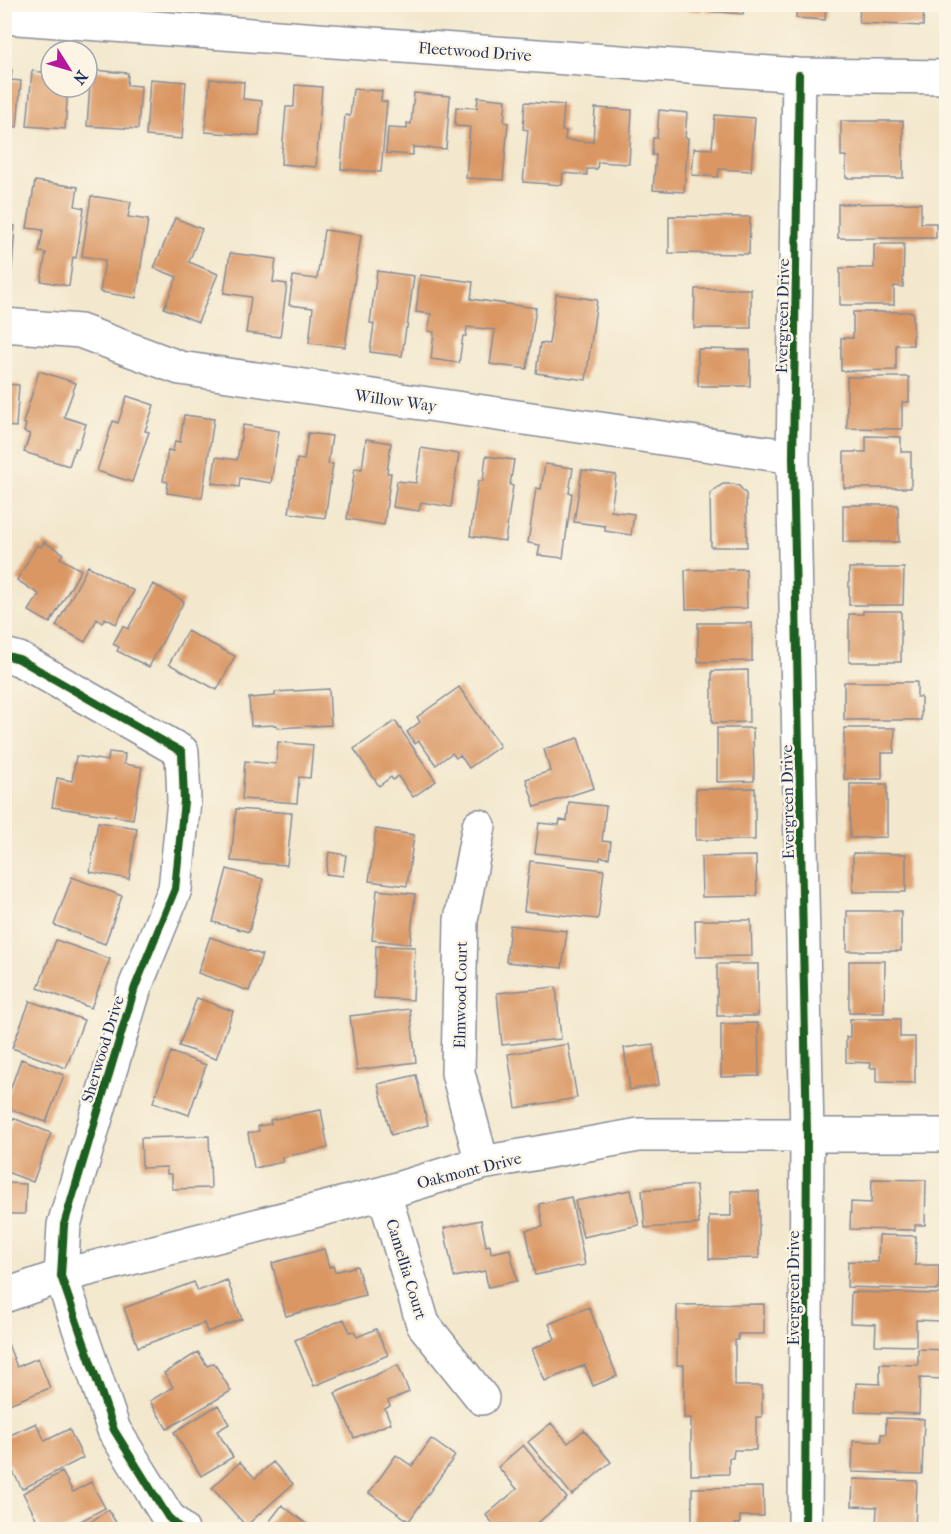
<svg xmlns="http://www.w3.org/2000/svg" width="951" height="1534" viewBox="0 0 951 1534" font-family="'IM FELL French Canon',serif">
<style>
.building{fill:#da9763}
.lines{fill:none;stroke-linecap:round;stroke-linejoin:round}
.minor-casing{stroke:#878c96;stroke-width:36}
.minor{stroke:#fff;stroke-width:33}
.cycleway-casing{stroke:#fcf5e5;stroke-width:11}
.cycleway{stroke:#1b5e20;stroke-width:8}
.labels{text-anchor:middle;stroke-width:5;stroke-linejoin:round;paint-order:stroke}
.street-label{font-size:16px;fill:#1b2f5e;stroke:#fcf5e5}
</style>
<rect width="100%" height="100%" fill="#fcf5e5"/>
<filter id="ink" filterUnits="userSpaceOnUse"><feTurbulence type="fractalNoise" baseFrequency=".0167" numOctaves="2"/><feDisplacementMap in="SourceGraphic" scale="12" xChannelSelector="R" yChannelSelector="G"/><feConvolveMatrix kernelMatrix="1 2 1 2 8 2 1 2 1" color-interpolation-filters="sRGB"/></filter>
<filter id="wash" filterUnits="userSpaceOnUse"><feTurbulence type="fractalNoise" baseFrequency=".008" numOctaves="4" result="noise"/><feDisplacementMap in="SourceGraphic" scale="24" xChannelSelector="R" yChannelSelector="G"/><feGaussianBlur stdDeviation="1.35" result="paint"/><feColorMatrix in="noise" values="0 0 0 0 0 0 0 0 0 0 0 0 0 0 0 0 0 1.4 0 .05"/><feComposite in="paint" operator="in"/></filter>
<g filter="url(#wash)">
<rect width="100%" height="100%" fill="#f3e8ce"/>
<g id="blocks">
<!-- building -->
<path class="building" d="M664 4H703L702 11 664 9Z
M706 4H744L743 14 706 11Z
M797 4H826L825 20 796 18Z
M860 4H924L923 26 859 23Z
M4 69 12 70 11 80 21 81 17 127 4 126Z
M91 70 128 73 127 85 141 86 138 129 87 126Z
M32 71 51 73V87H68L65 129 27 126Z
M150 79 186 82 182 139 146 136Z
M210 79 244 82 243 99 262 101 259 136 205 132Z
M295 85 322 87 316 167 281 164 286 107H294Z
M353 89 382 91 381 101 387 102 381 172 341 169 345 115 350 116Z
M414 93 450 96 446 149 413 147V155L386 153 388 128 407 129V123L411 124Z
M478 97 506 100 504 122 508 123 503 180 466 178 470 127 455 126 456 107 477 108Z
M525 102 564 105 562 131H566L565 140 593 142 595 108 632 110 629 164 598 162 597 169H587V175L563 173 562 185 523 182 528 130 523 129Z
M659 110 687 113 685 138H688L684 192 653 190 656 155H652L653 138H657Z
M715 115 755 118 751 171 719 169 718 177 692 175 694 148 712 149Z
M841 121H903V178H846V156H841Z
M35 181 78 187 75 206 84 208 76 258 73 257 69 286 41 281 46 253 39 252 43 230 27 228Z
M91 196 131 202 128 217 148 220 136 298 100 292 105 260 82 256Z
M921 203V223H936V238H838V204Z
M669 216 750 217 749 254 669 253Z
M175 218 202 229 189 262 218 274 198 322 164 308 177 277 154 268Z
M4 225 15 226 12 269 4 268Z
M324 230 361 235 345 347 309 343 313 308 289 305 293 276 317 279Z
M874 244H904L903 287 894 286V305H840V268H874Z
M230 253 276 259 273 282 287 284 280 337 246 333 251 297 224 293Z
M377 271 414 276 407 328H406L402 356 370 352 374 324 370 323Z
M420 275 473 282 471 299 536 308 527 369 490 364 495 330 467 327 466 336H463L459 363 431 359 434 332 428 331 431 314 416 312Z
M695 289H751V328H694Z
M556 294 597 300 586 380 536 373 540 343 549 344Z
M853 312H913V345H896V370L841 371V338H853Z
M698 349 750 350V386H698Z
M39 371 76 383 64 417 86 424 78 449 75 448 69 466 24 452 30 434 24 432 26 424 23 423Z
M847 377H909V402H902V429L847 428Z
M4 384 19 385 16 427 4 426Z
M127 396 154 405 145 431 149 432 132 482 97 471 113 421 118 423Z
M184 415 214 419 202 498 167 493 168 482 163 481 168 450 173 451 175 441 180 442Z
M243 425 279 431 271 483 240 478 239 487 212 483 216 457 237 460Z
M308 433 332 436 328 464H333L325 518 289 513 297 459 304 460Z
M866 436 901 437V452H911V488H844V452H866Z
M366 439 391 443 387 473H391L384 525 347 519 355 468 362 469Z
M421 448 459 454 451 507 421 502 419 511 393 507 397 481 416 483Z
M486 456 514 460 510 485 513 486 505 541 470 536 478 481H483Z
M545 464 573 468 569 493H572L563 558 538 555 540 545 528 543 536 488 541 489Z
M582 470 616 475 611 511 634 514 631 535 605 531V526L574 522Z
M723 484H734L739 486 746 494 747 547H711L710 494 718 487Z
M843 505H898L899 542H843Z
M44 542 63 553 60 558 81 570 50 623 29 611 39 594 17 580 37 545 41 547Z
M88 566 134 591 116 624 105 618 102 623 97 619 85 642 56 626Z
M849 568H904L903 605H849Z
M746 569 747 608 686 609 685 570Z
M153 584 184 601 149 667 117 651 119 647 113 644 123 626 128 629Z
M863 611H901V662H849V614H863Z
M698 623H752V661L698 662Z
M187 631 235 656 217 690 169 664Z
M748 670 749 722 712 723V671Z
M844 682H917V697H921V720H844Z
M459 687 500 746 469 768 460 755 456 758 452 753 436 765 419 741 415 744 407 732 420 722 417 717Z
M329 689 331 725 277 728V725L251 726 249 698 275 696V692Z
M395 721 436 781 413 797 398 776 393 780 391 777 379 786 354 749Z
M717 728H753L754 781 717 782Z
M844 728H895L894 753H882V779H844Z
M578 738 594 788 535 807 526 779 550 771 544 749Z
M278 742 313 745 310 778 299 777 297 803 242 799 245 761 276 764Z
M109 752 125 754 124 764 142 767 133 819 52 807 57 778 72 781 76 756 108 761Z
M850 784H887V837L850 838Z
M755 788V840H696V789Z
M569 802 606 806 602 841 611 842 609 858 600 857V860L535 853 539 823 559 825 560 820 567 821Z
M236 809 292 813 287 865 231 861Z
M98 822 137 828 129 879 90 872Z
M376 829 414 835 407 886 369 881Z
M329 852 346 855 343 876 326 874Z
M853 853 906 854V892H853Z
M756 856 757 896 702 897 701 857Z
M530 861 604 870 598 919 524 911Z
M227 869 263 879 249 932 213 922Z
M72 877 122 896 105 944 54 925Z
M377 890 415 894 410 944 372 940Z
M847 911H901V951H847Z
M695 920H751L752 956 696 957Z
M510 925 567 931 562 968 506 962Z
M210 937 262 955 249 991 198 973Z
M56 940 110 959 91 1008 38 988Z
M376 946 415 947 413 1000 374 998Z
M849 961H885L884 1013H849Z
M717 964H758V1016H717Z
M556 987 561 1039 502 1045 497 993Z
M197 998 233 1011 216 1059 179 1046Z
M30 1001 84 1020 66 1068 12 1048Z
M410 1009 416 1062 357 1070 350 1016Z
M850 1019H900V1037H915V1083L876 1082V1068H870L871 1063 846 1062V1037H850Z
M758 1023 759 1076 721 1077V1024Z
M568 1044 577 1098 516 1108 508 1054Z
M653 1044 659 1085 630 1090 624 1048Z
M171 1052 206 1065 189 1115 153 1102Z
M21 1059 64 1075 46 1122 4 1107Z
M416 1075 428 1125 391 1135 378 1084Z
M321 1110 328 1148 282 1157 283 1162 254 1168 248 1133 259 1131 258 1126 271 1124 270 1120Z
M13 1118 51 1133 33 1182 4 1171V1140Z
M209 1136 211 1188 172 1189V1174H167V1167L142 1168 141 1138Z
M872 1179 926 1180 925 1225H915V1230L850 1229 851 1202 871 1203Z
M4 1183 26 1184 25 1214H4Z
M696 1185 699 1224 645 1228 642 1190Z
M631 1190 639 1225 583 1237 575 1201Z
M731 1191H759V1258L709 1259V1216H731Z
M571 1197 585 1265 535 1275 526 1230 543 1227 539 1204Z
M481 1220 486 1246 490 1245 491 1253 510 1249 517 1281 488 1287 485 1271 454 1277 444 1228Z
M879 1235 916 1236 915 1265H939V1290L847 1287 848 1261 878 1262Z
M324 1249 329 1267 333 1266 335 1272 357 1266 365 1295 286 1316 272 1263Z
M227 1280 242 1319 207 1332 204 1323 138 1347 124 1308 194 1282 198 1291Z
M851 1292 941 1294 940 1321 916 1320V1346L875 1345 876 1324 850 1323Z
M764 1304V1334H738V1340H735V1386H762V1417H756V1450H734L733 1458H729V1474L691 1475V1418H684V1365H677V1305Z
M589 1307 617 1376 593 1386 585 1365 545 1381 532 1349 555 1339 549 1324Z
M344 1319 350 1332 354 1331 357 1337 376 1329 388 1355 314 1386 295 1340Z
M8 1344 17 1367 38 1358 50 1388 4 1406V1345Z
M918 1349 946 1350V1379L920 1378 919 1414 855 1412 856 1383 880 1384V1364L918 1365Z
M198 1352 207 1366 214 1363 231 1391 167 1429 150 1401 173 1387 164 1373Z
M398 1365 409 1392 388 1401 390 1406 385 1409 391 1423 354 1438 335 1393Z
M218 1405 229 1424 217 1431 233 1457 201 1476 174 1432Z
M886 1418 924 1419 922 1474 852 1472 853 1441 881 1442V1434H886Z
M36 1423 45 1441 69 1429 83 1458 22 1489 4 1454V1438Z
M551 1423 568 1443 584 1430 611 1462 572 1495 528 1442Z
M431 1439 455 1456 409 1521 369 1493 396 1455 412 1466Z
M523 1445 567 1498 533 1527 534 1530H498L486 1515 517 1489 498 1467Z
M240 1462 255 1478 273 1462 293 1484 246 1526 212 1488Z
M62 1472 73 1492 91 1482 105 1508 64 1530H42L23 1493Z
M853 1479 917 1481 915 1529 876 1528 877 1507 852 1506Z
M763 1487 764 1516H740V1524H735V1530H692V1488Z
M282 1505 314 1530H263Z
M108 1510 121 1530H79Z"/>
</g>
</g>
<g filter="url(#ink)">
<use href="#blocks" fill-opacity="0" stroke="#878c96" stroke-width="1.5"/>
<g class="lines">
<!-- minor casing -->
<g class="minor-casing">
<path id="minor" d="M4 17 799 75 946 77
M799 75 793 457 807 1135 805 1530
M4 325 80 331 180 368 793 457
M4 655 19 659 182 752 184 801 175 889 135 987 64 1225 61 1276 114 1430 168 1517 182 1530
M479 826 461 920 458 1073 482 1163
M384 1193 423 1324 482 1398
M4 1296 61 1276 384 1193 482 1163 639 1135H946"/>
</g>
<!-- minor -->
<use href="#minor" class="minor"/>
<!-- cycleway casing -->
<g class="cycleway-casing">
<path id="cycleway" d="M799 75 793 457 807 1135 805 1530
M4 655 19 659 182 752 184 801 175 889 135 987 64 1225 61 1276 114 1430 168 1517 182 1530"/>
</g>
<!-- cycleway -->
<use href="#cycleway" class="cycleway"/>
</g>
</g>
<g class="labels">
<!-- street labels -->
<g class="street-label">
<text transform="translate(475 51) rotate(4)" y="6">Fleetwood Drive</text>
<text transform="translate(782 316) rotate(-89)" y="6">Evergreen Drive</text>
<text transform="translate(396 400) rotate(8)" y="6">Willow Way</text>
<text transform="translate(787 802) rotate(-91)" y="6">Evergreen Drive</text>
<text transform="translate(460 995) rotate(-89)" y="6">Elmwood Court</text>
<text transform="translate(102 1049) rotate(-73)" y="6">Sherwood Drive</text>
<text transform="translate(469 1170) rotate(-14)" y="6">Oakmont Drive</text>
<text transform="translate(407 1269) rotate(73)" y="6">Camellia Court</text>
<text transform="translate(793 1288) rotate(-90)" y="6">Evergreen Drive</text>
</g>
</g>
<!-- margin -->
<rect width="951" height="1534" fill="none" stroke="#fcf5e5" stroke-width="24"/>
<!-- north arrow -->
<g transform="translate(69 69) rotate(127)"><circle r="28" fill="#fcf5e5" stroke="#a2a6af" stroke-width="1.5"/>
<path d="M0-4.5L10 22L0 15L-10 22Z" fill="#b5179e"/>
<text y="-9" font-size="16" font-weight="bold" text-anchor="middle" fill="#1b2f5e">N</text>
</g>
</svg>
